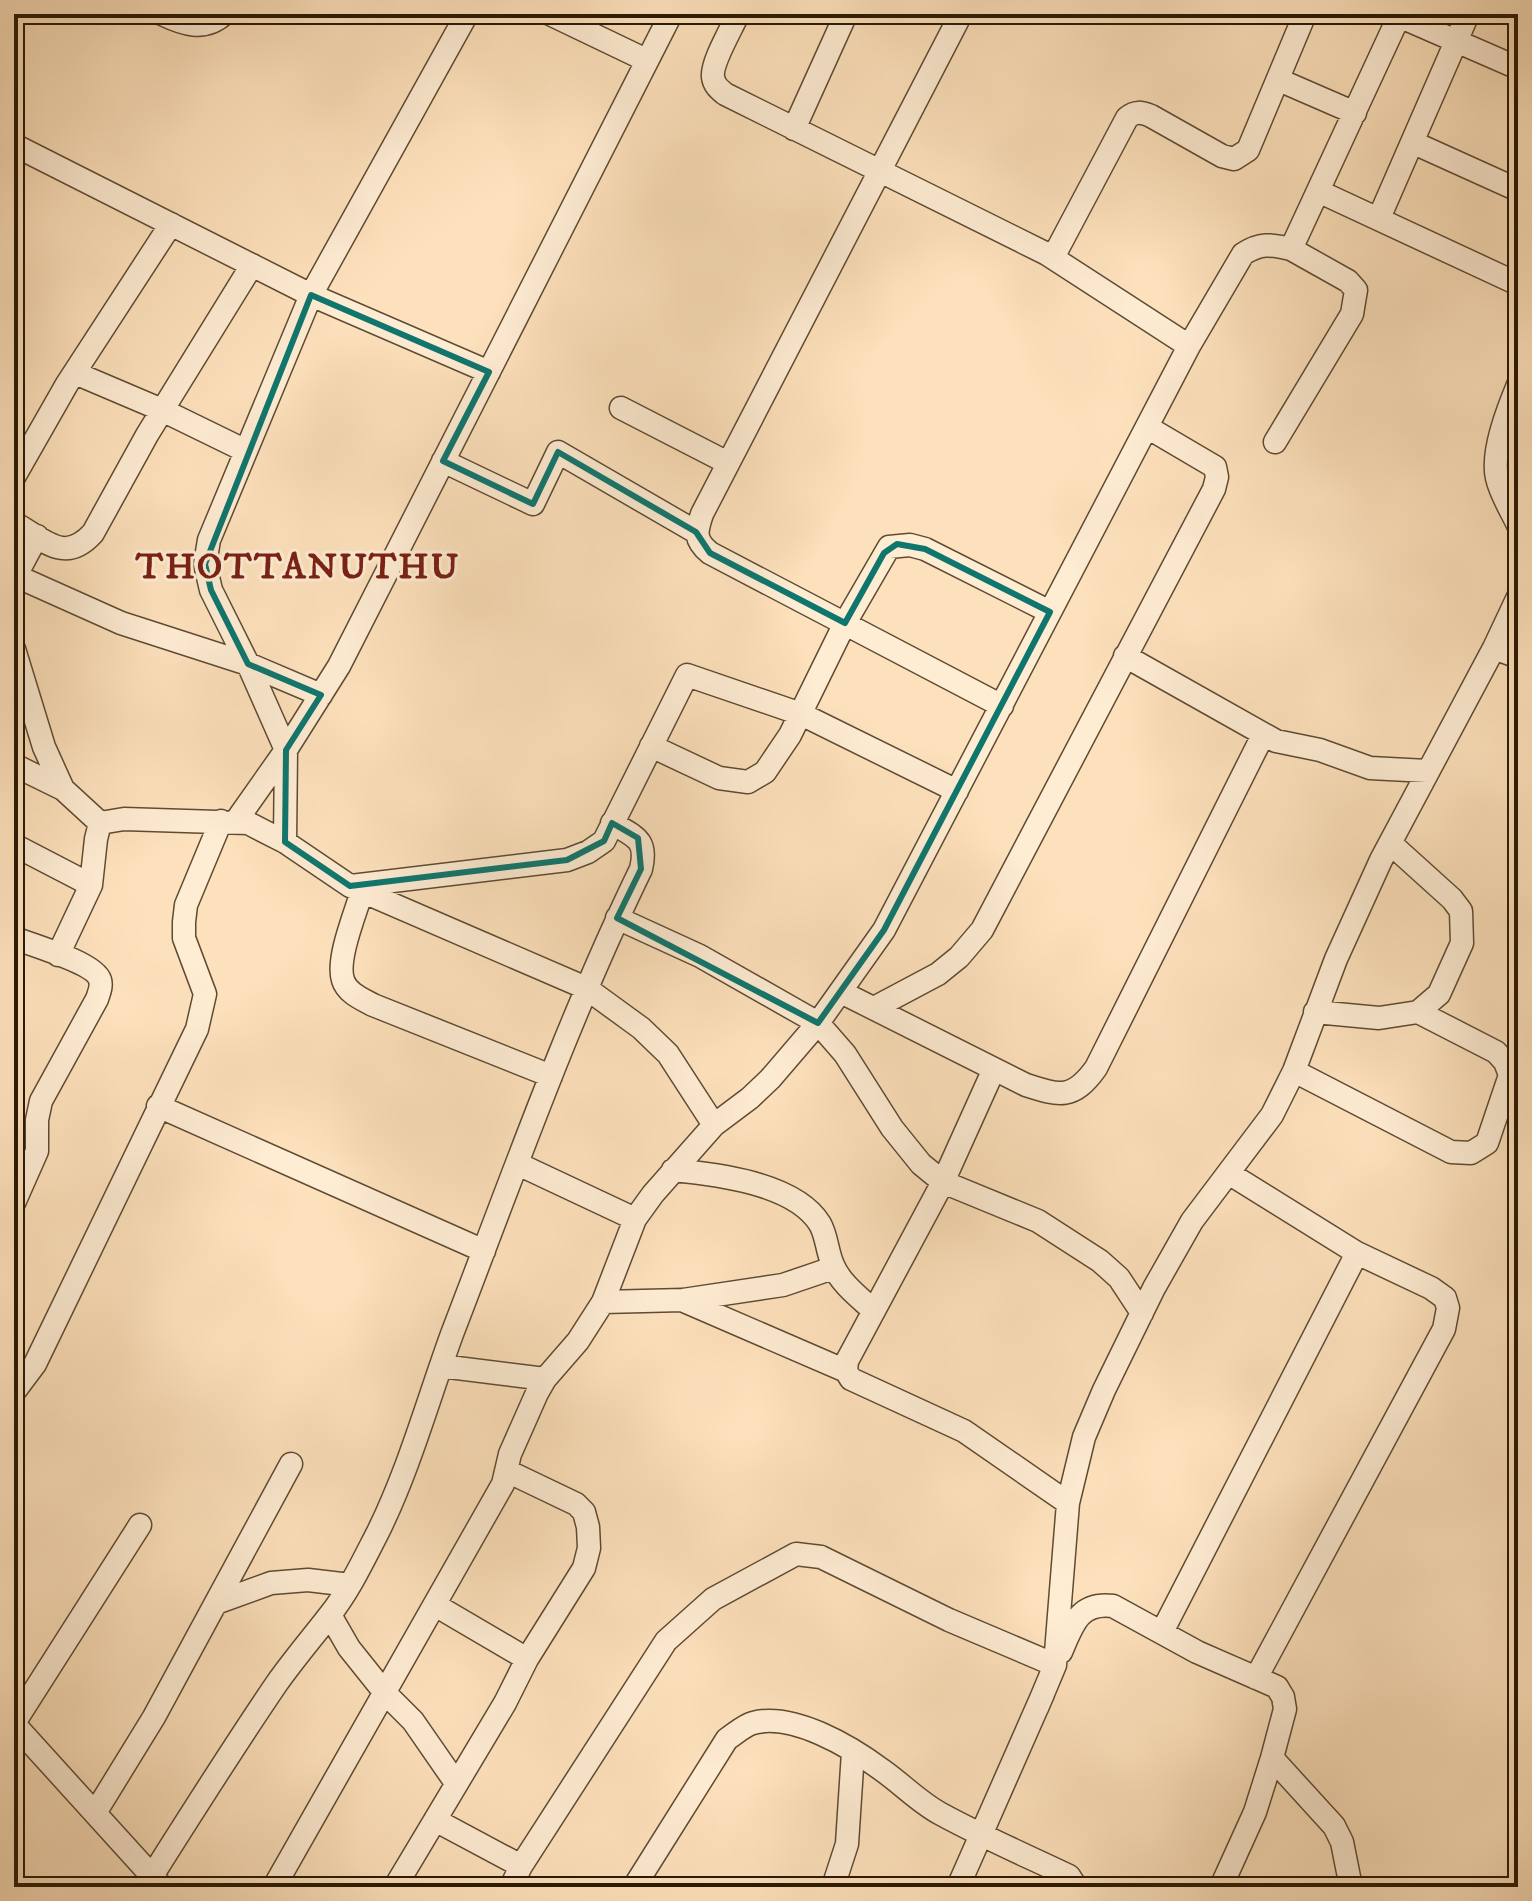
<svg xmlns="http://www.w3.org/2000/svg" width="1532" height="1901" viewBox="0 0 1532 1901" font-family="'IM FELL DW Pica',serif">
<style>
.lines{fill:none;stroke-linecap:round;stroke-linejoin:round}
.minor-casing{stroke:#5e4b32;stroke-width:25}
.minor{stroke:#feecd3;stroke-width:22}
.marked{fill:none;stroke:#0f766e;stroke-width:6;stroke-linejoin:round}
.labels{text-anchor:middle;stroke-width:6;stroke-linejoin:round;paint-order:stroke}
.district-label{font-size:36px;font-weight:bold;letter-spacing:2px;fill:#7a1f14;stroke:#feecd3}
</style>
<rect width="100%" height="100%" fill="#fde1bc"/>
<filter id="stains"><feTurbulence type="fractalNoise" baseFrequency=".0025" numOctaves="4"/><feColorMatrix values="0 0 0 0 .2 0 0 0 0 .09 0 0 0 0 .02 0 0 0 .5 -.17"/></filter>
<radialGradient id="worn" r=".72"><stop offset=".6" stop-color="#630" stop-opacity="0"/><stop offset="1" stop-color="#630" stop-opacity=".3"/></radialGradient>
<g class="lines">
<!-- minor casing -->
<g class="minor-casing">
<path id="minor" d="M162 14C183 24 204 32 224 14
M550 14 646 60
M738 14C732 28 711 63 713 77 714 85 719 89 725 94L1047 254 1057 250 1127 118C1135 111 1141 112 1151 116L1222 156 1234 159 1248 150 1305 14
M961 14 702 514C696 532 694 540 710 553L1002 706
M1394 14 1518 68
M14 18 16 14
M1279 80 1355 113
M794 129 846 14
M1414 143 1518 190
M14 145 311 295 489 372
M1318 191 1518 284
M1379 218 1468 14
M1047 254 1189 346
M75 373 162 410 246 451
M1518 385C1508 409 1491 452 1497 478 1501 495 1511 510 1518 525
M621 408 728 463
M1275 442 1352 314 1356 290 1348 281 1291 249
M443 461 533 504 558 452 696 532
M14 477 67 384 171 224
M14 523C44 539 64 565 93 533L147 435 252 265
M16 576 121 623 248 664 321 695
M14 579 37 536
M1494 648 1518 657
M14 649 44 747 63 789 100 823
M1125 656 1276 741 1320 750 1370 768 1427 771
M651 746 719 778 748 782 765 772 790 735 845 623 889 547 910 545 925 549 1050 612
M14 765 63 789
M236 821 286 750 339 666 671 14
M285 842 286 750 248 664 211 590 205 564 209 540 311 295 467 14
M14 845 91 885 58 955
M91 885 96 839 100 823 124 819 248 823 285 842 350 886 586 988 641 1028 668 1054 714 1125
M351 886 567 860 588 852 604 841 687 675 801 714 957 791
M362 891C356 912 336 959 343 980 347 993 362 999 373 1005L551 1076
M617 918 700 956 818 1023 845 1054 892 1128 921 1164 943 1182 1038 1221 1100 1261 1119 1278 1142 1313
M14 938C32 945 95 963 100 980 102 986 99 993 97 999L41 1101 37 1120V1151L14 1203
M841 992 1026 1085C1060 1096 1073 1100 1096 1068L1263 735
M874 1008 938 974 959 957 982 930 1214 489 1217 477 1215 467 1147 427
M1315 1012 1379 1018 1418 1012 1439 994 1462 943 1461 911 1452 899 1390 843
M994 1069 943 1182 847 1361 846 1371 851 1379 964 1431 1068 1503
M1294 1071 1451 1152 1471 1153 1487 1143 1510 1075 1505 1062 1496 1052 1418 1012
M158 1106 484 1251
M518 1164 635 1219
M673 1170C715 1174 795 1183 820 1224 827 1236 827 1252 833 1265 840 1283 860 1298 874 1311
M1230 1174 1357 1253 1431 1288 1445 1298 1448 1308 1444 1329 1256 1678
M684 1301 846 1371
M603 1302 683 1300 783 1285 833 1268
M441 1366 545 1379
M14 1392 35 1364 197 1029 205 994 184 938V922L186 905 221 821
M216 1603 271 1583 308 1580 350 1585
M435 1605 527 1659
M330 1615 349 1648 385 1693 413 1721 456 1783
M1162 1632 1357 1253
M1061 1652C1073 1624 1079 1602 1113 1606L1197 1652 1277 1687 1283 1697 1285 1709 1272 1758 1255 1812 1221 1887
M1037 1708 1055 1665 1068 1503 1084 1437 1104 1390 1154 1288 1192 1221 1272 1115 1294 1071 1336 959 1381 860 1494 648 1518 597
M14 1723 140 1525
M14 1724 161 1886
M1272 1758 1334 1826 1342 1842 1351 1887
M95 1813 154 1717 291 1464
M435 1820 521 1866
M152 1876C193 1811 234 1746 277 1683 294 1659 312 1638 329 1616 349 1591 363 1561 378 1532 409 1469 428 1400 452 1334 512 1178 568 1019 641 869 648 839 635 837 612 823
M274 1887 503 1484 510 1454 537 1393 545 1379 578 1341 603 1302 635 1219 653 1194 714 1125 750 1098 770 1079 818 1023 884 930 1189 346 1243 254C1260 243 1270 244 1291 249L1400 14
M395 1887 505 1703 527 1659 584 1568 589 1548 588 1527 584 1512 576 1504 507 1471
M511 1887 521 1866 666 1641 713 1599 796 1554 821 1557 949 1620 1055 1665
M634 1887 727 1739C735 1734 743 1726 753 1723 793 1712 851 1747 882 1770 902 1784 920 1803 941 1814 983 1837 1027 1856 1069 1876L1076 1887
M833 1887 847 1844 853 1752
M958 1887 1043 1694"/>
</g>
<!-- minor -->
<use href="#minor" class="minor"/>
</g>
<!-- marked area -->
<path class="marked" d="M311 295 489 372 443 461 533 504 558 452 696 532 710 553 845 623 884 553 897 544 925 549 1050 612 884 930 818 1023 617 918 641 869 638 838 612 823 604 841 567 860 350 886 285 842 286 750 321 695 248 664 211 590 205 564Z"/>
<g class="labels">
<!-- district labels -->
<g class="district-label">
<text x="298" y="578">THOTTANUTHU</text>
</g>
</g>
<!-- margin -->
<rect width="1532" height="1901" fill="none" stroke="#fde1bc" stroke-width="48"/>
<rect x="16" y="16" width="1500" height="1869" fill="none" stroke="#291904" stroke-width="4"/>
<rect x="24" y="24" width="1484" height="1853" fill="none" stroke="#291904" stroke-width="2"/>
<rect width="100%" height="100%" filter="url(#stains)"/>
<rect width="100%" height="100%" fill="url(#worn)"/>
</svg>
